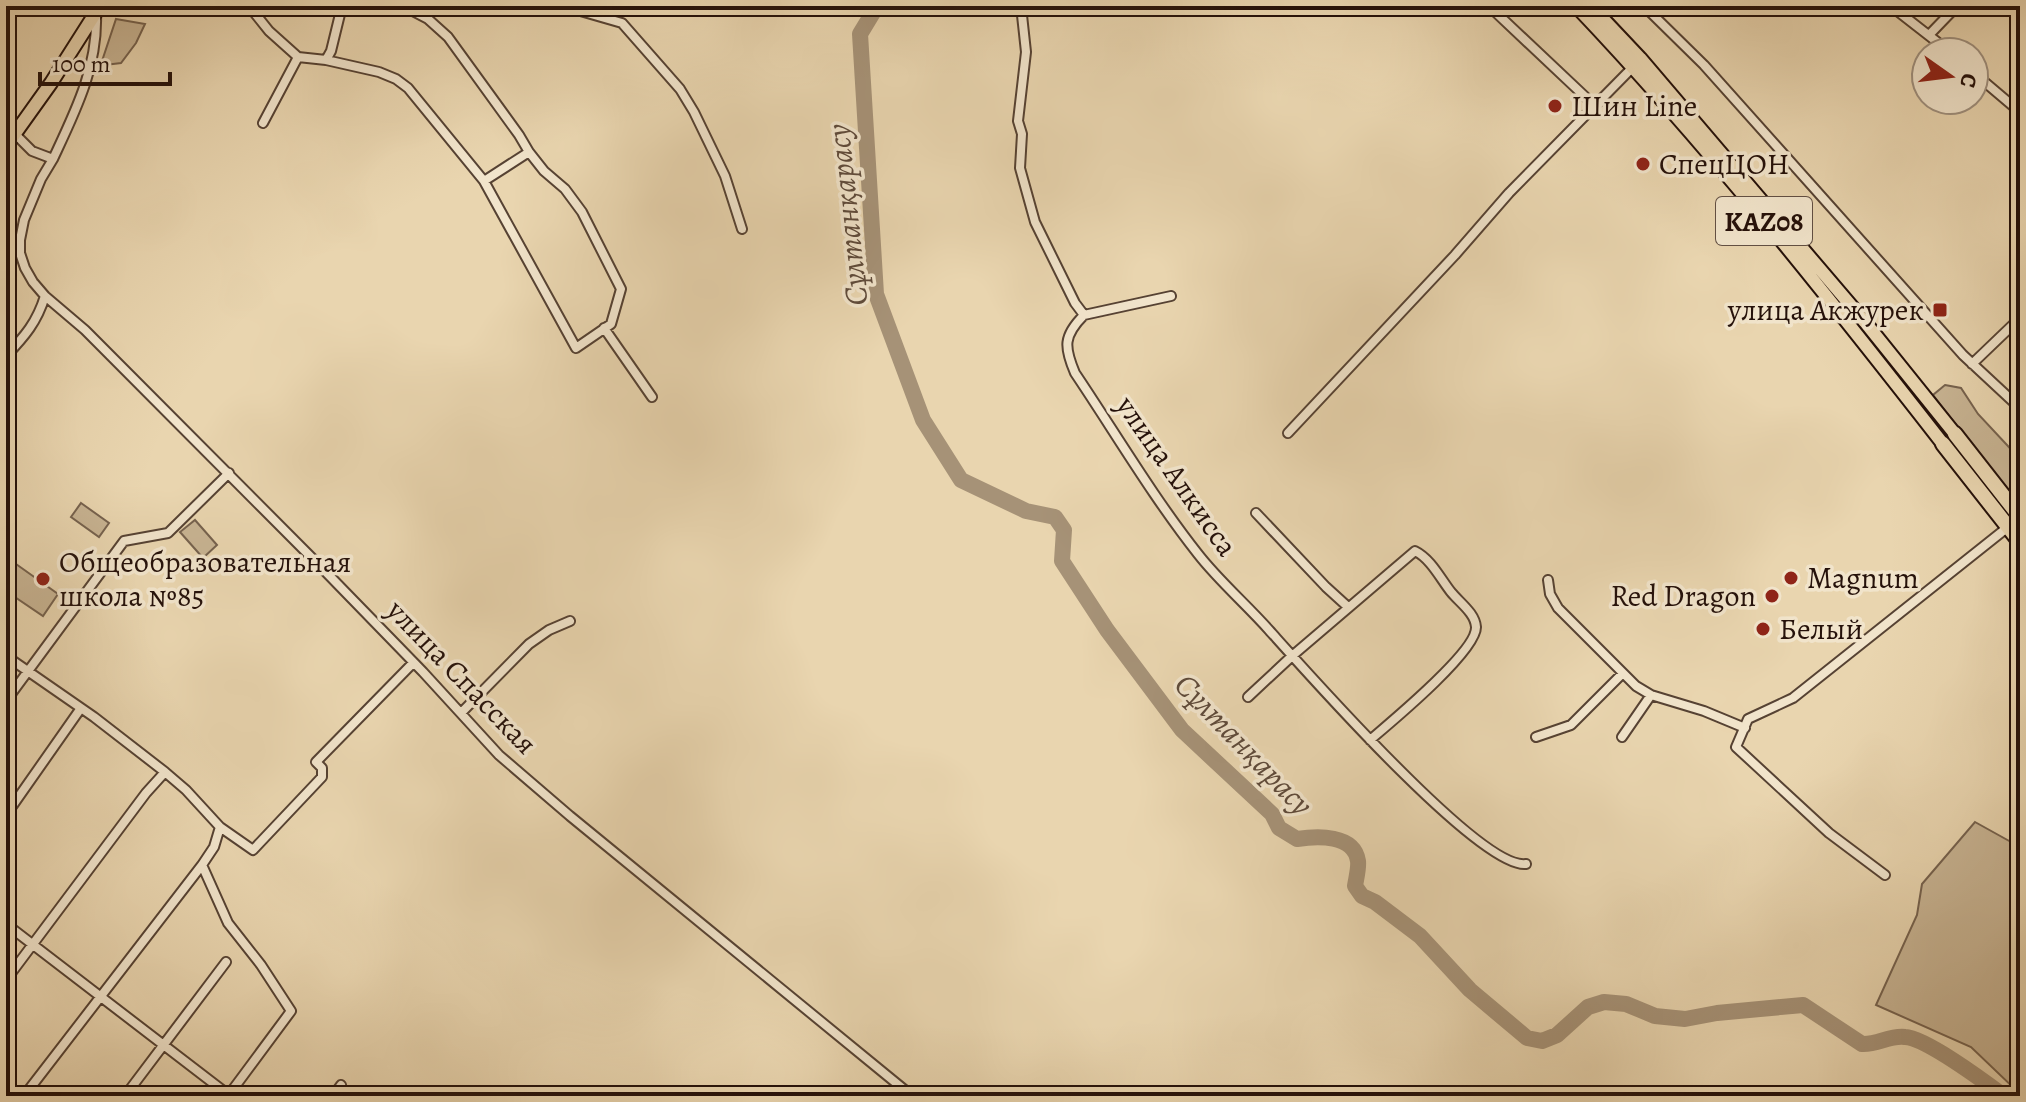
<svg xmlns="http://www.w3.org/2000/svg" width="2026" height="1102" viewBox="0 0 2026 1102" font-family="Alegreya,serif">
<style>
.green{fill:#c8b493;stroke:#76624e;stroke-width:2}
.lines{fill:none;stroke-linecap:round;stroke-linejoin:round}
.river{stroke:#a69277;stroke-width:16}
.street-casing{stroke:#564233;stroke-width:12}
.primary-casing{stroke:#25110a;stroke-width:16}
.highway-casing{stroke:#25110a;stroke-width:18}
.street{stroke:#f1e4cb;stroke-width:8}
.primary{stroke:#e9d5af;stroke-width:12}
.highway{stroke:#e9d5af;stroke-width:14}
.poi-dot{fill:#8f2418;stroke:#f1e4cb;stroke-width:3}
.labels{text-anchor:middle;stroke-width:7;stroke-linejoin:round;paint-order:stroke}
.shield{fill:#f1e4cb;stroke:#625044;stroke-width:2}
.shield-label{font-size:28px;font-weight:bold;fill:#25110a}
.poi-label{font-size:30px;fill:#25110a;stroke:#f1e4cb;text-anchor:start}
.street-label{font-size:30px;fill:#25110a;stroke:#f1e4cb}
.water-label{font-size:32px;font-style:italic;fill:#5f4b3b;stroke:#f1e4cb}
</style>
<rect width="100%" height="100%" fill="#e9d5af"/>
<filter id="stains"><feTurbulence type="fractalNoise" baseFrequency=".0025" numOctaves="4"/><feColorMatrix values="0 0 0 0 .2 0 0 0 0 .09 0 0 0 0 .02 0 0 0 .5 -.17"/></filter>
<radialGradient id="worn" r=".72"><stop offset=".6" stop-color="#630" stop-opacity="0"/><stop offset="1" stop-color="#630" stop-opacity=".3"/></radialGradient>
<!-- green -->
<path class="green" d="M116 19 145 24 136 43 121 63 105 65 102 61Z
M1945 385 1961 388 1978 414 2020 459V507L1933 395Z
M81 503 109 523 99 537 71 517Z
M195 520 217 545 203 558 180 532Z
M16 564 58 594 43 616 6 591V579Z
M1975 822 2020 847V1094L1971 1047 1876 1005 1917 915 1922 884Z"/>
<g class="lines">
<!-- river -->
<path class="river" d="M877 6 860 34 876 294 923 420 961 480 1026 511 1055 517 1064 530 1062 561 1107 630 1182 730 1272 814 1279 828 1297 839C1317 836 1354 834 1358 861 1359 868 1356 879 1355 886L1362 896 1375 902 1420 936 1470 990 1527 1038 1542 1041 1557 1035 1588 1007 1604 1002 1626 1004 1655 1016 1685 1019 1717 1013 1803 1005 1862 1044C1877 1045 1890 1035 1905 1037 1926 1038 1985 1082 2004 1096"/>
<!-- street casing -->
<g class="street-casing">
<path id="street" d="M249 6 269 31 298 57 326 60 379 72 396 79 408 88 484 181 576 348 611 324 621 289 582 212 565 189 544 171 529 152 519 135 448 37 428 19 403 6
M563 6 622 23 680 89 694 112 725 176 742 229
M1021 6 1026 52 1018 121 1022 134 1020 168 1035 222 1075 303 1084 315
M1489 6 1595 106
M1644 6 1704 65 1963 355 2020 408
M1891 6 1950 52
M1929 35 1957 6
M326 60 331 51 342 6
M1974 73 2020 112
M263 123 298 57
M15 134 32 151 53 159 41 179 24 220 20 240V253L25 268 33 282 45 296 85 330 319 565 423 672 499 755 570 816 912 1096
M53 159C75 112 98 67 96 14
M484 181 529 152
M1084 315C1063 336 1064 347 1075 373 1116 434 1153 497 1198 554 1219 581 1246 604 1269 630 1305 670 1481 870 1526 864
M1084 315 1171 296
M604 328 652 397
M6 356C25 336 37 322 45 296
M1972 364 2020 318
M1288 433 1455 255 1509 193 1633 67
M1256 513 1326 587 1348 607
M1548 580 1550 594 1558 608 1636 686 1651 695 1704 711 1745 728
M6 656 94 717 165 772 186 790 220 827 253 850 322 777V768L316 762 413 663
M1248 697 1292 656 1415 551C1431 559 1440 578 1451 592 1460 603 1475 613 1476 627 1477 651 1390 723 1370 740
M6 701 124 541 168 533 229 473
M461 713 529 644 549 630 570 621
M1536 737 1571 725 1622 674
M1622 737 1651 695
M6 815 81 708
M220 827 214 847 202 865 228 923 261 965 291 1011 228 1096
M1885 875 1829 833 1736 747 1748 719 1793 698 2008 527
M6 924 230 1096
M6 980 146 793 165 772
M24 1096 202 865
M125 1096 226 962
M333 1096 341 1085"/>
</g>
<!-- primary casing -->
<g class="primary-casing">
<path id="primary" d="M1576 6C1707 144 1826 294 1943 444
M1591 6 1640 58 1865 322 1955 434
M6 146 51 83 100 6"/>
</g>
<!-- highway casing -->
<g class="highway-casing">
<path id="highway" d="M1955 434 2020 517
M1943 444 2020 542"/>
</g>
<!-- street -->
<use href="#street" class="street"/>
<!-- primary -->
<use href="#primary" class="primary"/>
<!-- highway -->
<use href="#highway" class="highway"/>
</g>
<!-- markers -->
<g class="poi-dot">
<circle cx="1555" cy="106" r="8"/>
<circle cx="1643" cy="164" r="8"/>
<rect x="1932" y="302" width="16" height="16" rx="4"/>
<circle cx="1791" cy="578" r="8"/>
<circle cx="43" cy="579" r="8"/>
<circle cx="1772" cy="596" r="8"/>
<circle cx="1763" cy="629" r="8"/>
</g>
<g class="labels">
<!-- shield labels -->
<rect class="shield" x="1716" y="197" width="96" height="48" rx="6"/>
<g class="shield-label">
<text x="1764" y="231">KAZ08</text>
</g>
<!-- poi labels -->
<g class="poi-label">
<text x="1571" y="116">Шин Line</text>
<text x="1659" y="174">СпецЦОН</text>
<text x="1924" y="320" text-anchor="end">улица Акжурек</text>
<text x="59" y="572">Общеобразовательная<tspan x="59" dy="34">школа №85</tspan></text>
<text x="1807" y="588">Magnum</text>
<text x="1756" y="606" text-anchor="end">Red Dragon</text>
<text x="1779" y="639">Белый</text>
</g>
<!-- street labels -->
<g class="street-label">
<text transform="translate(1177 476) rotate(55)" y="10">улица Алкисса</text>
<text transform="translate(462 677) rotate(46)" y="10">улица Спасская</text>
</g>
<!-- water labels -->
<g class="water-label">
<text transform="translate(847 215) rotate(-96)" y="11">Сұлтанқарасу</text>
<text transform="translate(1244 744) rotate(46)" y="11">Сұлтанқарасу</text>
</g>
</g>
<!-- margin -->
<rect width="2026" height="1102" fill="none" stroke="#e9d5af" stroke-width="32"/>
<rect x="8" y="8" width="2010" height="1086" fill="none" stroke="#25110a" stroke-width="4"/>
<rect x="16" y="16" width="1994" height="1070" fill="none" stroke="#25110a" stroke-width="2"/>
<!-- north arrow -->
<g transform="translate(1950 76) rotate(104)"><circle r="38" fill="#f1e4cb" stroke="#9f907e" stroke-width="2"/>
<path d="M0-6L14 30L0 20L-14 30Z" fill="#8f2418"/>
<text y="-12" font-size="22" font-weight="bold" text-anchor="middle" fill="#25110a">С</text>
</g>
<!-- scale -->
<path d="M40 72v12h130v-12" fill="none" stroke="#25110a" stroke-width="4"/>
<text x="52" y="72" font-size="24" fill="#25110a" stroke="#f1e4cb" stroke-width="6" paint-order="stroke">100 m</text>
<rect width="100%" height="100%" filter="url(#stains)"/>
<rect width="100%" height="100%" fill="url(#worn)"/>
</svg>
